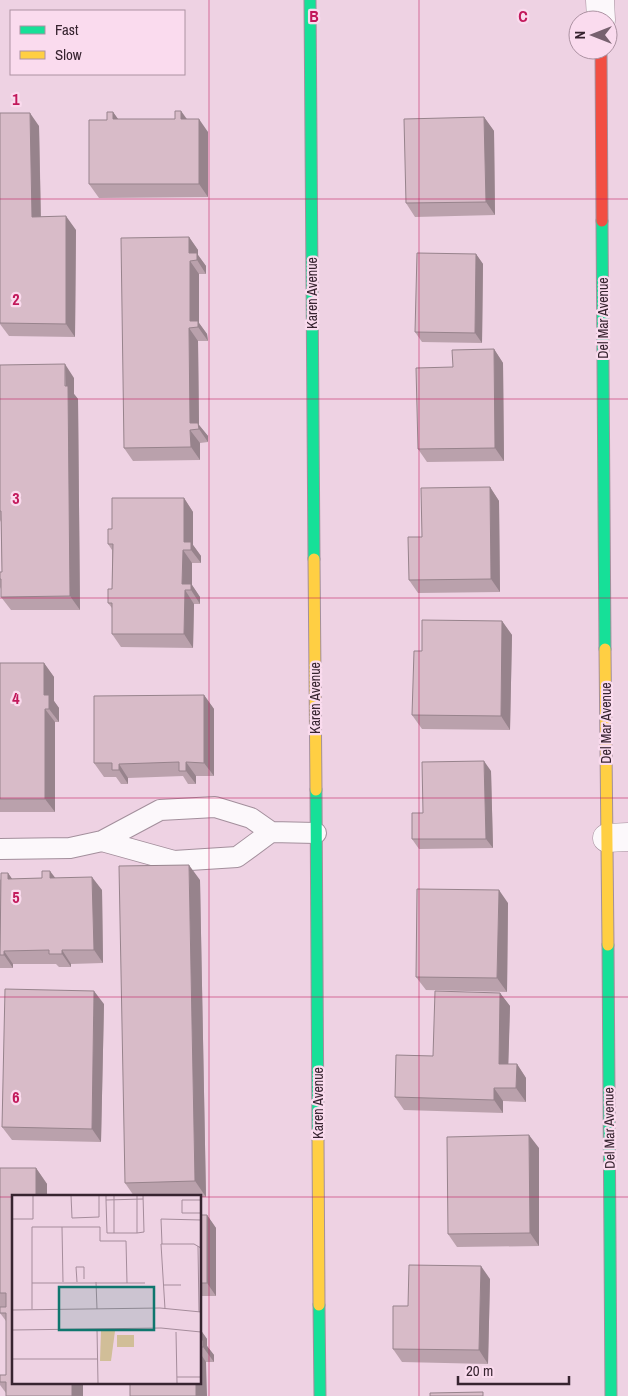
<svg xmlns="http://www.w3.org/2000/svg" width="628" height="1396" viewBox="0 0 628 1396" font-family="'Archivo Narrow',sans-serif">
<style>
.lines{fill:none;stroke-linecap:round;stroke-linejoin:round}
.lane-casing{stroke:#a38f9c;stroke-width:22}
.street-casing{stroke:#a38f9c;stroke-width:29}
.fast-casing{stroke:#a38f9c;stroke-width:13}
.slow-casing{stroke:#a38f9c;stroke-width:13}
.jam-casing{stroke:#a38f9c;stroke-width:13}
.lane{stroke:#fcf8fb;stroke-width:20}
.street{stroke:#fcf8fb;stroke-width:28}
.fast{stroke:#16e098;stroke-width:11}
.slow{stroke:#ffcf43;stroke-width:11}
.jam{stroke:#f24e42;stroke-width:11}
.wall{fill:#baa1ac}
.shaded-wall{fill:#97838c}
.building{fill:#d8bbc8;stroke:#97838c}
.grid{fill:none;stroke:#c2185b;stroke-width:1;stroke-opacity:0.55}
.labels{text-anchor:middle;stroke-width:4.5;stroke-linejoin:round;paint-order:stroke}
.street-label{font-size:14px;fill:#372430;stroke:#fadbee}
.inset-road{fill:none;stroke:#a58c9b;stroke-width:1}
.view{fill:#0f766e;fill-opacity:0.15;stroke:#0f766e;stroke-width:2.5}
.inset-edge{fill:none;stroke:#372430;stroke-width:2.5}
.grid-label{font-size:16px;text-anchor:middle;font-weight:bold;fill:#c2185b;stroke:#fadbee;stroke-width:4.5;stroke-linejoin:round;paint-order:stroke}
</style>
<rect width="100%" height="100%" fill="#eed2e3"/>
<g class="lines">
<!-- lane casing -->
<g class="lane-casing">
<path id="lane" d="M102 841 174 861 237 857 271 832
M0 849 70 848 102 841 160 810 215 807 251 818 271 832 316 833"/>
</g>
<!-- street casing -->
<g class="street-casing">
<path id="street" d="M600 0 601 20
M607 838 628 837"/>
</g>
<!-- fast casing -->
<g class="fast-casing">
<path id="fast" d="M310 0 314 559
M602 221 605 649
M316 790 318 1139
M608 945 611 1396
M319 1305 320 1396"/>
</g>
<!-- slow casing -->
<g class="slow-casing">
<path id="slow" d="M314 559 316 790
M605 649 608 945
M318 1139 319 1305"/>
</g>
<!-- jam casing -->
<g class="jam-casing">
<path id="jam" d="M601 50 602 221"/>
</g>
<!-- lane -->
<use href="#lane" class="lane"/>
<!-- street -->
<use href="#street" class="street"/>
<!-- fast -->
<use href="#fast" class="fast"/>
<!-- slow -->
<use href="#slow" class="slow"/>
<!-- jam -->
<use href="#jam" class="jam"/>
</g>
<!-- wall -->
<path class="wall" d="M181 111 187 119 208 132V197L99 198 89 184 107 120 113 112 118 119H175Z
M0 113 39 126 41 217 76 230 75 337 9 336 0 324Z
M484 117 494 131 495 215 415 217 406 203Z
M189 237 198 250V255L206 266V274H199V323L207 334 208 341H198L199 425 208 436V442L200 443V460L133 461 124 448Z
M476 254 483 264 482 343 422 342 415 332Z
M494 349 503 363 504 461 427 462 418 449 453 367Z
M74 378V394L78 399 80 610H11L1 597V589L0 587V572H2L1 522 0 520V472Z
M490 487 499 501 500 592 418 593 409 580 422 537Z
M184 498 193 512V545L201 556V563H192V585L200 597V604H194L193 648 121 647 112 634V608L108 603 112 589V550L108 544 112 529Z
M502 621 512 635 510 730 422 729 412 715Z
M0 663H44L54 677V701L59 708V722H55V812H0Z
M204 695 214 709V776H196V784H188L183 776 128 778V784H121L116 777H104L94 763Z
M491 771 493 848 419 849 412 839 423 813Z
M8 873 12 879 56 878 102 890 103 963 71 964V967H59L56 964H13V968H0V880Z
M200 880 206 1197H200V1196H134L125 1183Z
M508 903 507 992 426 990 416 977Z
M500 993 510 1006 508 1064H517L526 1078V1102L503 1101V1113L404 1110 395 1097 433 1056Z
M104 1004 101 1142 12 1140 2 1127Z
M539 1148V1246L457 1247 448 1234Z
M0 1168H36L47 1184V1196L14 1382H83V1396L6 1393 0 1385V1375H6V1321L0 1313Z
M200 1215H207L216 1228V1296H200Z
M490 1279 488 1364 402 1362 393 1349 408 1306Z
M200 1329 207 1339V1346L214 1355V1362H206L200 1382Z"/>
<!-- shaded-wall -->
<path class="shaded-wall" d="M181 111 190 124 181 119Z
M113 112 123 126 113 119Z
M30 113 39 126 41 230 32 217Z
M484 117 494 131 495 215 486 202Z
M199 119 208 132V197L199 184Z
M66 216 76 230 75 337 66 324Z
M189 237 198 250V255L206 266V274L197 260 189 253Z
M476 254 483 264 482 343 475 333Z
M190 261 199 274V323L207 334 208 341 198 327 190 321Z
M189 328 198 341 199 425 208 436V442L199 429 190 423Z
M494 349 503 363 504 461 495 448Z
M65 364 74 378V394L78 399 80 610 70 596Z
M190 430 200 443V460L191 447Z
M490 487 499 501 500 592 491 579Z
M184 498 193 512V545L201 556V563L191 550 184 542Z
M183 550 192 563V585L200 597V604L191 590 182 584Z
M185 590 194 604 193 648 184 634Z
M502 621 512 635 510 730 501 716Z
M44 663 54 677V701L59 708V722L49 709 44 695Z
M204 695 214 709V776L204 763Z
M45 709 55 722V812L45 799Z
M484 761 491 771 493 848 486 839Z
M186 762 196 776V784L186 771Z
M119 764 128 778V784L119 770Z
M189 865 200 880 206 1197 195 1181Z
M50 871 60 884 50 878Z
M8 873 17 886 8 879Z
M92 877 102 890 103 963 94 950Z
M499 890 508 903 507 992 497 978Z
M62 950 71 964V967L62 954Z
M4 951 13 964V968L4 955Z
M94 991 104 1004 101 1142 92 1129Z
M500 993 510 1006 508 1077 499 1064Z
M517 1064 526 1078V1102L516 1088Z
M494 1088 503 1101V1113L494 1100Z
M529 1135 539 1148V1246L530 1233Z
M36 1168 47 1184V1196H36Z
M207 1215 216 1228V1296L207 1283Z
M481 1266 490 1279 488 1364 479 1350Z
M200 1329 207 1339V1346L214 1355V1362L203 1347 200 1346Z
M200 1353 206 1362 207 1396H196V1382H200Z
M72 1382H83V1396H72Z"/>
<!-- building -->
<path class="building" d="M175 111H181V119H199V184H89V120H107V112H113V119H175Z
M0 113H30L32 217 66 216V324L0 323Z
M484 117 486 202 406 203 404 119Z
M189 237V253H197V260L190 261V321H198V327L189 328 190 423H198L199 429 190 430 191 447 124 448 121 238Z
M417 253 476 254 475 333 415 332Z
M494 349 495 448 418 449 416 368 453 367 452 350Z
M65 364V386H68L70 596 1 597V579H0V572H2L1 511H0V365Z
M490 487 491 579 409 580 408 537H422L421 488Z
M112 498H184V542H191V550H183L182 584H191V590H185L184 634H112V603H108V589H112L113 544H108V529H112Z
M422 620 502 621 501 716 412 715 414 651H422Z
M0 663H44V695H49V709H45V799H0Z
M204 695V763L186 762V771H179V762L119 764V770H112V763H94V696Z
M484 761 486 839H412V813H423L422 762Z
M189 865 195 1181 125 1183 119 866Z
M42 871H50V878L92 877 94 950H62V954H49V950L4 951V955H0L1 873H8V879L42 878Z
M417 889 499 890 497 978 416 977Z
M5 989 94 991 92 1129 2 1127Z
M435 991 500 993 499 1064H517L516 1088H494V1100L395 1097 396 1055 433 1056Z
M529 1135 530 1233 448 1234 447 1137Z
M0 1168H36V1196H14V1382H72V1396H6V1382H0V1375H6V1313H0V1307H6V1293H0Z
M200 1215H207V1283H200Z
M409 1265 481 1266 479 1350 393 1349V1306H408Z
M200 1340H203V1347H200Z
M130 1382H196V1396H130Z
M483 1392V1396H430V1393Z"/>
<!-- grid -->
<path class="grid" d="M209 0V1396M419 0V1396M0 199H628M0 399H628M0 598H628M0 798H628M0 997H628M0 1197H14M200 1197H628"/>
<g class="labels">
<!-- street labels -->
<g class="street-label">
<text transform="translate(312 293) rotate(-90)" y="5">Karen Avenue</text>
<text transform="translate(603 318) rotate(-90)" y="5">Del Mar Avenue</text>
<text transform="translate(315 698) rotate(-90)" y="5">Karen Avenue</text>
<text transform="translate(606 723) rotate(-90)" y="5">Del Mar Avenue</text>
<text transform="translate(318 1103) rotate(-90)" y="5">Karen Avenue</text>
<text transform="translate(609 1128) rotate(-91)" y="5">Del Mar Avenue</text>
</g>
</g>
<!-- overview -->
<g transform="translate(12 1195)">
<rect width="189" height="189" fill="#eed2e3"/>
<path d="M89 136H103L99 166H88Z" fill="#d1be98"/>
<path d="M105 140H122V152H105Z" fill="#d1be98"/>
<path class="inset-road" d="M59 0 60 23 87 22V0M94 0V5L131 4M125 0V38L132 37 131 0M94 5 95 38H102V0M189 5H170V18H189M0 24H21V0M50 32 51 87M102 38H125M150 49 149 24 189 25M186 51 187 117M65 87 64 72H72V84M84 87 85 114M20 88H115L114 46H88V32H20V114M115 88H133M152 90H169M153 114 149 49H182L189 53M0 115 148 113 189 117M85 134 86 188M0 135 149 133 189 137M164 137 165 188M0 164H86M165 182H189"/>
<path class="view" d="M47 92H142V135H47Z"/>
<rect width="189" height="189" class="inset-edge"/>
</g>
<g class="grid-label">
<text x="314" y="22">B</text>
<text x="523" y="22">C</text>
<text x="16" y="105">1</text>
<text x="16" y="305">2</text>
<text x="16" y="504">3</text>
<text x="16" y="704">4</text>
<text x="16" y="903">5</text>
<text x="16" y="1103">6</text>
</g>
<!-- legend -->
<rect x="10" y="10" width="175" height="65" fill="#fadbee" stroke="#ac92a2"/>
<rect x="20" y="26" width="25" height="8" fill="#16e098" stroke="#ac92a2"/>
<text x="55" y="35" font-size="15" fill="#372430">Fast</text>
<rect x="20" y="51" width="25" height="8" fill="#ffcf43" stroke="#ac92a2"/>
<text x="55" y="60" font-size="15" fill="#372430">Slow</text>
<!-- north arrow -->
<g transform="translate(593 35) rotate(270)"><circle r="24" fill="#fadbee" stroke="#ac92a2"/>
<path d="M0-4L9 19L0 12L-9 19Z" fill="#77616f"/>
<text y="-8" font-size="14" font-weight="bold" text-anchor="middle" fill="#372430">N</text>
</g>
<!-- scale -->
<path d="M458 1376v8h111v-8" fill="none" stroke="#372430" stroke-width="2.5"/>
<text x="466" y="1376" font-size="15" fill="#372430" stroke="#fadbee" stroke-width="4" paint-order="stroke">20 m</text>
</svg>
